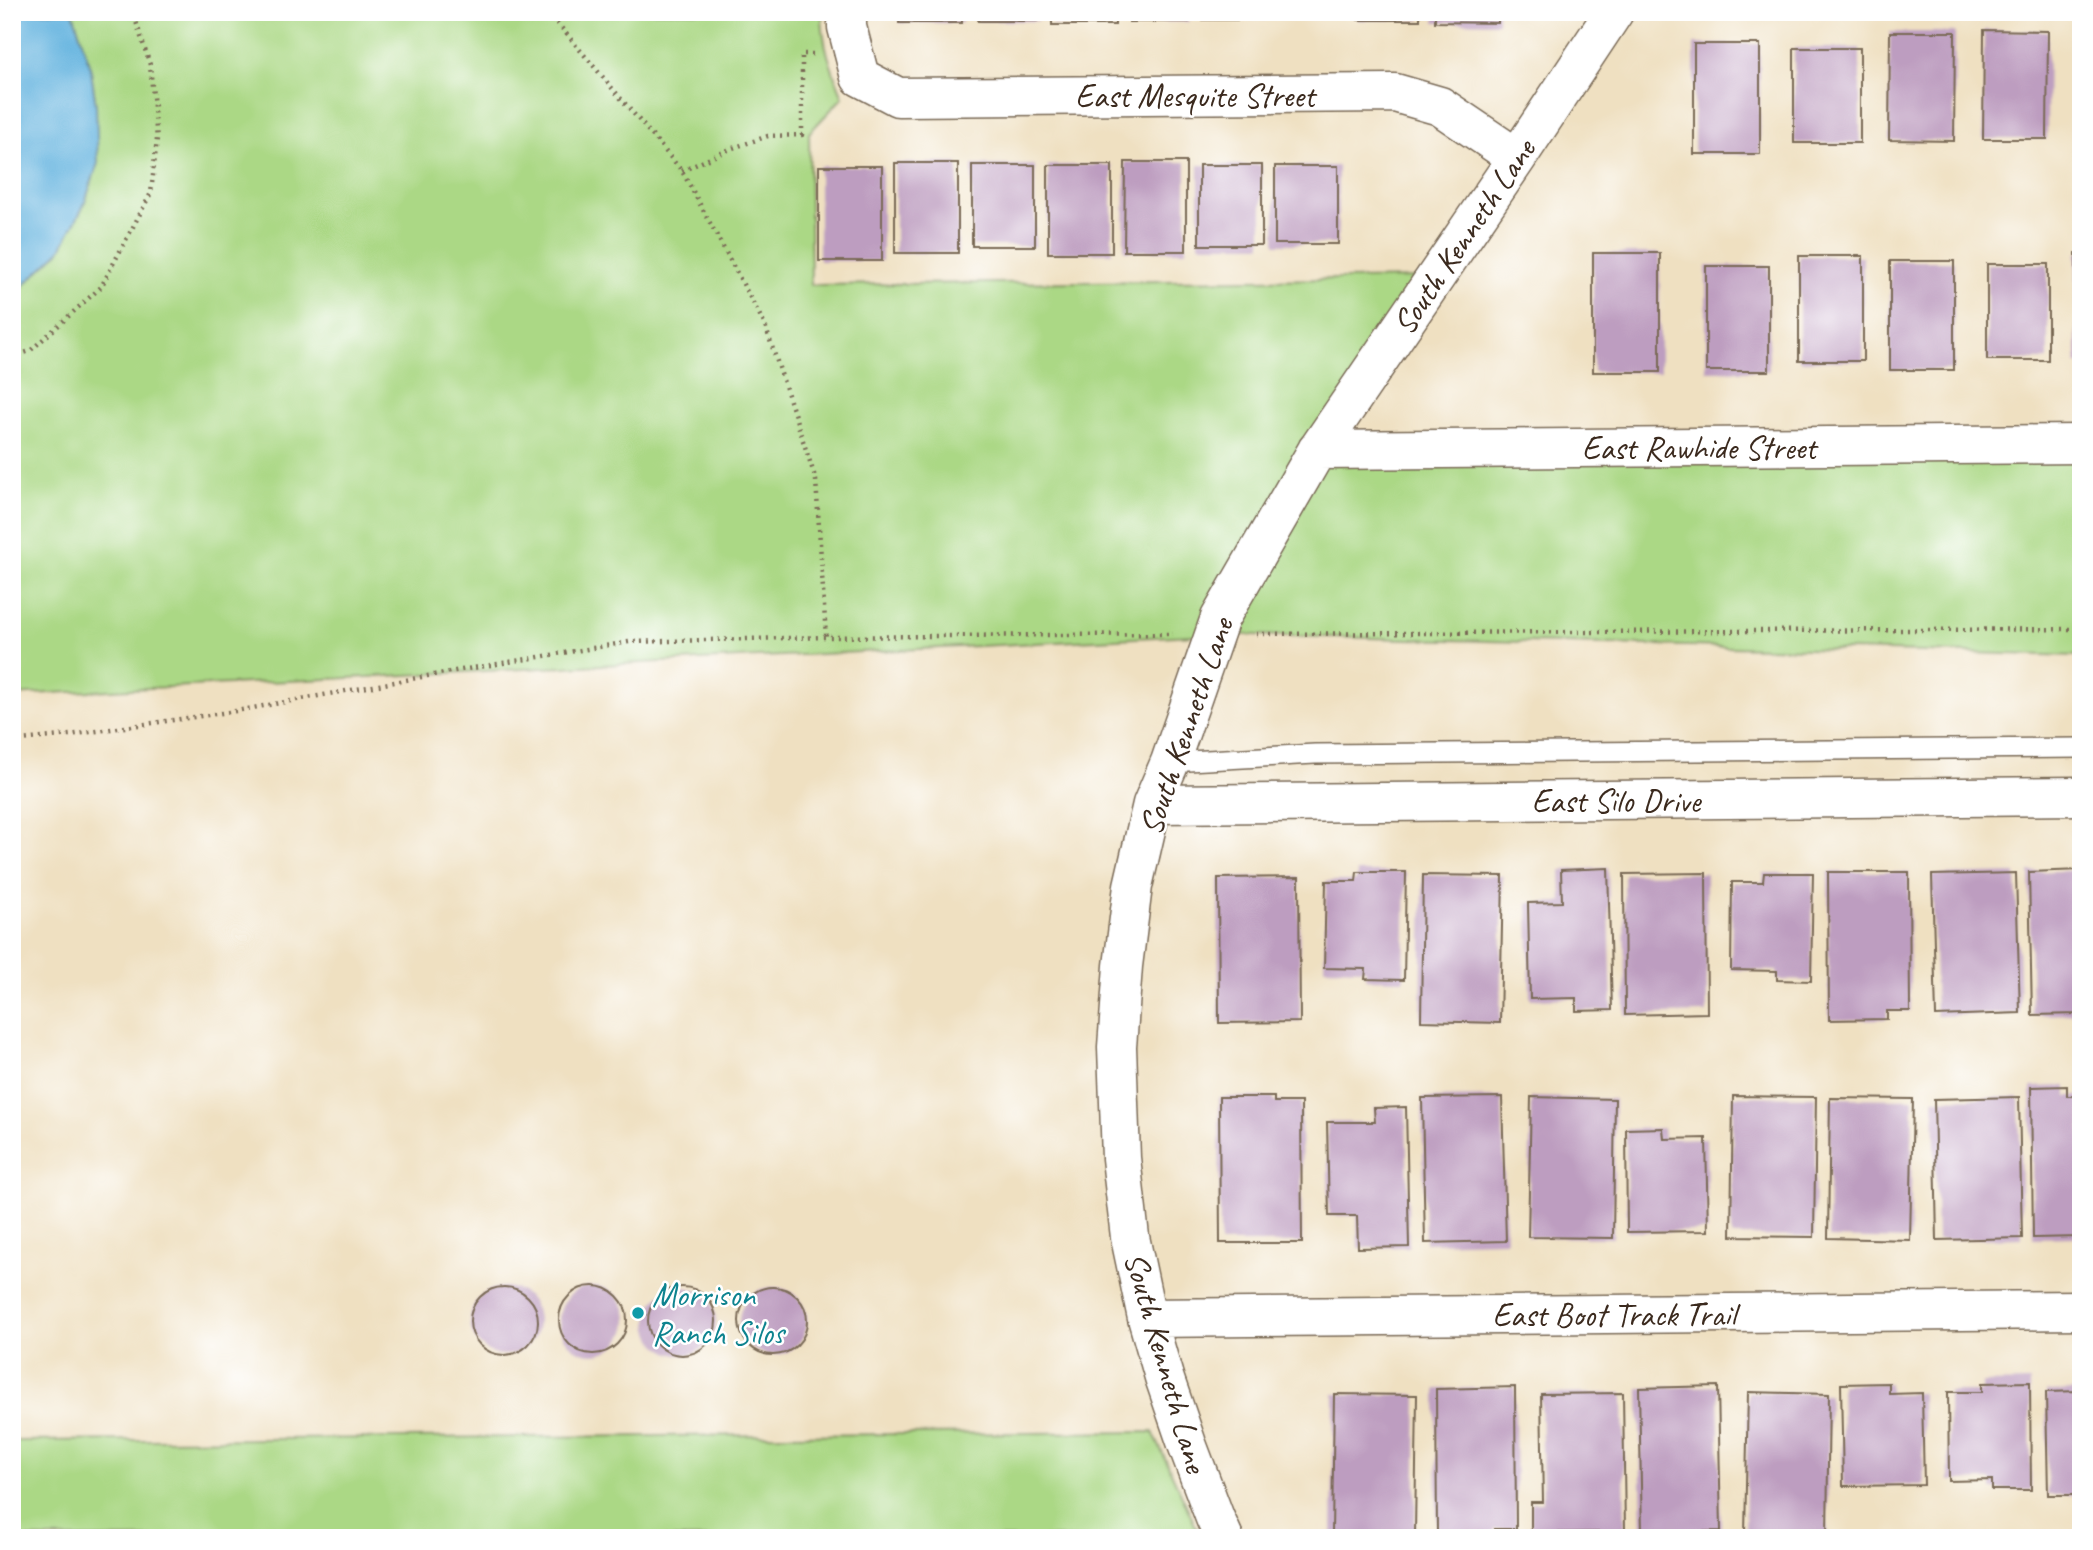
<svg xmlns="http://www.w3.org/2000/svg" width="2093" height="1550" viewBox="0 0 2093 1550" font-family="Caveat,sans-serif">
<style>
.green{fill:#abd885;stroke:#738152;stroke-width:2}
.water{fill:#65b4df;stroke:#506f7e;stroke-width:2}
.building{fill:#bd9dc0}
.lines{fill:none;stroke-linecap:round;stroke-linejoin:round}
.service-casing{stroke:#7a6a57;stroke-width:22}
.minor-casing{stroke:#7a6a57;stroke-width:41}
.path{stroke:#7a6a57;stroke-width:4.5;stroke-dasharray:2 5;stroke-linecap:butt}
.service{stroke:#fff;stroke-width:19}
.minor{stroke:#fff;stroke-width:38}
.culture-dot{fill:#0f9aa8;stroke:#fff;stroke-width:2.5}
.labels{text-anchor:middle;stroke-width:5;stroke-linejoin:round;paint-order:stroke}
.street-label{font-size:33px;fill:#3b2a1e;stroke:#fff}
.culture-label{font-size:33px;fill:#0d838f;stroke:#fff;text-anchor:start}
</style>
<rect width="100%" height="100%" fill="#fff"/>
<filter id="ink" filterUnits="userSpaceOnUse"><feTurbulence type="fractalNoise" baseFrequency=".0143" numOctaves="2"/><feDisplacementMap in="SourceGraphic" scale="14" xChannelSelector="R" yChannelSelector="G"/><feConvolveMatrix kernelMatrix="1 2 1 2 8 2 1 2 1" color-interpolation-filters="sRGB"/></filter>
<filter id="wash" filterUnits="userSpaceOnUse"><feTurbulence type="fractalNoise" baseFrequency=".00686" numOctaves="4" result="noise"/><feDisplacementMap in="SourceGraphic" scale="28" xChannelSelector="R" yChannelSelector="G"/><feGaussianBlur stdDeviation="1.57" result="paint"/><feColorMatrix in="noise" values="0 0 0 0 0 0 0 0 0 0 0 0 0 0 0 0 0 1.4 0 .05"/><feComposite in="paint" operator="in"/></filter>
<g filter="url(#wash)">
<rect width="100%" height="100%" fill="#efe0c1"/>
<!-- green -->
<path class="green" d="M73 12H822C822 43 831 68 843 97L809 133 811 285 1435 278 1317 451 2081 445V656L1214 634 12 695V292L24 285 60 251 96 106 91 71Z
M1153 1432 1201 1538H12V1441Z"/>
<!-- water -->
<path class="water" d="M12 12H73L91 71 96 106 98 163 84 205 60 251 24 285 12 292Z"/>
<g id="blocks">
<!-- building -->
<path class="building" d="M899 12H962V23H899Z
M978 12H1037V21H978Z
M1052 12H1115V25H1052Z
M1129 12H1189V22H1129Z
M1203 12H1267V20H1203Z
M1281 12H1342V17H1281Z
M1358 12H1420V20H1358Z
M1435 12H1498V23L1435 22Z
M1984 30 2048 31 2047 139H1983Z
M1890 32H1955L1954 141 1889 140Z
M2076 41H2081V136H2076Z
M1694 44H1760V154H1694Z
M1794 48H1860V143H1794Z
M1125 162H1186V251H1124Z
M895 163H958V253H895Z
M972 165H1035V246H972Z
M1048 165H1112V253H1048Z
M1199 165H1262V245H1199Z
M819 166H882V261H819Z
M1275 166H1338V244H1275Z
M1593 253H1660V372H1593Z
M2076 253H2081V364H2076Z
M1799 256H1863V361H1799Z
M1890 261H1954V370H1890Z
M1987 264H2048V360H1987Z
M1706 266H1769V371H1706Z
M1608 868 1612 1010 1576 1011V998L1530 999 1528 903 1562 902 1561 870Z
M2081 870V1014L2032 1015 2029 872Z
M1357 872H1406L1404 980 1365 979 1366 969 1324 968 1326 881H1356Z
M1828 872H1909L1910 1011H1887V1019L1829 1020Z
M1706 873 1707 1013 1625 1015 1624 874Z
M1764 873H1813L1811 981 1777 980V971L1731 970 1732 882H1763Z
M2016 873 2020 1013 1936 1016 1932 875Z
M1423 875 1503 876 1500 1023 1421 1021Z
M1299 877 1300 1022 1219 1023 1218 878Z
M2067 1086V1096H2081L2080 1237 2033 1238 2031 1087Z
M1733 1096 1816 1097 1814 1237 1731 1236Z
M1219 1097H1274V1102H1301L1302 1243H1220Z
M1502 1097 1506 1241 1425 1243 1422 1098Z
M1531 1097 1615 1099 1613 1238 1528 1237Z
M2019 1097 2022 1238 1937 1240 1934 1099Z
M1830 1098 1913 1099 1910 1240 1828 1238Z
M1406 1107 1409 1247 1358 1248 1357 1216H1329L1327 1122H1375L1374 1108Z
M1663 1128 1664 1139 1706 1138 1708 1231 1627 1232 1626 1129Z
M559 1320a34 34 0 1 1 68 0a34 34 0 1 1-68 0Z
M470 1321a34 34 0 1 1 68 0a34 34 0 1 1-68 0Z
M739 1321a34 34 0 1 1 68 0a34 34 0 1 1-68 0Z
M648 1321a34 34 0 1 1 68 0a34 34 0 1 1-68 0Z
M2030 1382 2031 1490H1992V1480L1949 1481 1948 1392H1982V1383Z
M1889 1383V1394L1922 1393 1924 1485 1843 1486 1841 1384Z
M1718 1386 1721 1531 1642 1533 1639 1388Z
M1515 1387 1516 1529H1494V1535L1437 1537 1436 1389Z
M2081 1391V1495H2048L2046 1392Z
M1748 1392 1829 1394 1827 1535 1745 1534Z
M1623 1393 1625 1532 1531 1533V1502H1543L1541 1394Z
M1334 1394 1417 1395 1415 1534H1332Z"/>
</g>
</g>
<g filter="url(#ink)">
<use href="#blocks" fill-opacity="0" stroke="#7a6a57" stroke-width="2"/>
<g class="lines">
<!-- service casing -->
<g class="service-casing">
<path id="service" d="M1170 762 1315 754 2081 748"/>
</g>
<!-- minor casing -->
<g class="minor-casing">
<path id="minor" d="M847 12V27L860 77 898 97 1395 93 1440 106 1517 158
M1317 450 2081 444
M1152 804 2081 796
M1147 1318 2081 1310
M1224 1538 1215 1518 1187 1444 1164 1377 1147 1318 1130 1237 1121 1158 1117 1047 1123 966 1133 886 1152 804 1170 762 1220 618 1316 452 1517 158 1614 12"/>
</g>
<!-- path -->
<path class="path" d="M548 12 682 171 765 325 816 480 826 637
M682 171 730 149 768 136 802 135V54H817
M12 357 30 351 101 287 151 193 157 139 150 65 133 12
M1256 634 2081 629
M12 741 70 735 236 711 455 671 629 642 826 637 1173 634"/>
<!-- service -->
<use href="#service" class="service"/>
<!-- minor -->
<use href="#minor" class="minor"/>
</g>
</g>
<!-- markers -->
<circle class="culture-dot" cx="638" cy="1313" r="7"/>
<g class="labels">
<!-- street labels -->
<g class="street-label">
<text x="1195" y="107">East Mesquite Street</text>
<text transform="translate(1463 236) rotate(-56)" y="12">South Kenneth Lane</text>
<text x="1699" y="459">East Rawhide Street</text>
<text transform="translate(1185 726) rotate(-71)" y="12">South Kenneth Lane</text>
<text x="1616" y="812">East Silo Drive</text>
<text x="1614" y="1326">East Boot Track Trail</text>
<text transform="translate(1167 1362) rotate(74)" y="12">South Kenneth Lane</text>
</g>
<!-- culture labels -->
<g class="culture-label">
<text x="652" y="1306">Morrison<tspan x="652" dy="38">Ranch Silos</tspan></text>
</g>
</g>
<!-- margin -->
<rect width="2093" height="1550" fill="none" stroke="#fff" stroke-width="42"/>
</svg>
